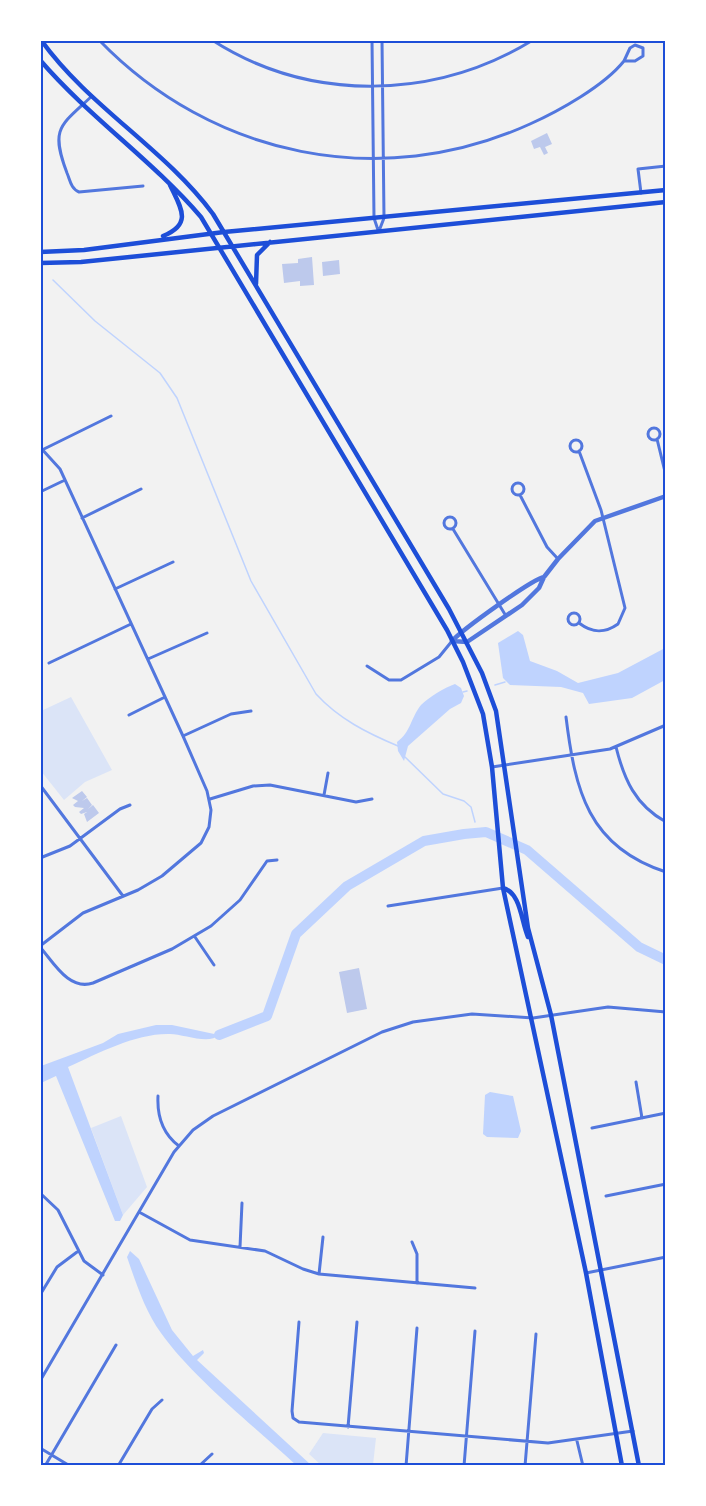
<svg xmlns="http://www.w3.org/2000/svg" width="706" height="1506" viewBox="0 0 706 1506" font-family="'Noto Serif',serif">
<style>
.green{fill:#dbe4f7}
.water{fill:#bfd3fe}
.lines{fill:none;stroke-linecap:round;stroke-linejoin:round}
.stream{stroke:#bfd3fe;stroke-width:1.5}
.river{stroke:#bfd3fe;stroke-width:10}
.building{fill:#bdc9ec}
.minor{stroke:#5277de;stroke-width:3}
.tertiary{stroke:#5277de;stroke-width:4.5}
.secondary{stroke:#1d4ed8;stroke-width:4.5}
.neatline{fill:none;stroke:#1d4ed8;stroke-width:2}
</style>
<rect width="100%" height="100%" fill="#f2f2f2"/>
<!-- green -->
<path class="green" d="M71 697 112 770 85 782 64 800 41 771V711Z
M121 1116 147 1187 123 1215 91 1128Z
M323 1433 376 1438 373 1465H321L309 1454Z"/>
<!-- water -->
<path class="water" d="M518 631 523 635 530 661 557 671 578 683 618 673 665 648V680L632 698 589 704 583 693 561 687 510 685 503 678 498 643Z
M455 684 461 688 464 696 461 703 450 709 408 746 404 761 398 751 397 742C411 732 411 717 421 705 429 697 444 688 455 684Z
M156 1025H172L219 1035C209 1045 183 1034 170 1034 136 1033 99 1053 68 1067L123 1215 120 1221H115L56 1076 41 1083V1066L103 1043 118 1034Z
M490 1092 513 1096 521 1131 518 1138 487 1137 483 1134 485 1095Z
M130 1251 139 1259 172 1330 193 1356 203 1350 204 1353 197 1360 311 1465H296C254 1426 193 1378 161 1333 145 1311 136 1283 127 1257Z"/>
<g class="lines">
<!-- stream -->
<path class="stream" d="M53 280 95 321 160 373 177 398 251 581 316 694C339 719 367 733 398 746
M495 685 505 682
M463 692 467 691
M405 757 443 794 464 801 471 807 475 822"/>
<!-- river -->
<path class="river" d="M219 1035 267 1016 296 934 347 886 424 841 464 834 486 832 527 850 639 947 666 960"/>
</g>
<!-- building -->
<path class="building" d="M547 133 552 144 545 147 548 153 544 155 540 147 534 149 531 141Z
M312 257 314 285 300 286V281L284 283 282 264 298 263V259Z
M339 260 340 274 323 276 322 262Z
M82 791 87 797 82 801 87 798 92 805 88 809 93 805 99 813 87 822 84 814 87 812 81 814 79 812 84 808 75 807 73 805 78 801 72 798Z
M359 968 367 1009 347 1013 339 972Z"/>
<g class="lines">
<!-- minor -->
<path class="minor" d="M99 40C212 157 381 192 530 124 559 111 604 86 624 61
M212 40C310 103 435 100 533 40
M372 40 374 218 378 230
M635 45 643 48V56L635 61H624L630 48Z
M92 96C60 126 50 128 67 173 70 180 71 189 79 192L143 186
M641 193 638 169 666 166
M379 231 384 218 382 40
M648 434a6 6 0 1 1 12 0a6 6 0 1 1-12 0Z
M657 439 666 476
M570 446a6 6 0 1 1 12 0a6 6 0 1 1-12 0Z
M40 447 60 469 183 736 207 791 211 810 209 827 201 843 162 876 138 890 83 913 40 946
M44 449 111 416
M512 489a6 6 0 1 1 12 0a6 6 0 1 1-12 0Z
M40 492 65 480
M520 495 547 547 558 559
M444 523a6 6 0 1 1 12 0a6 6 0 1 1-12 0Z
M82 518 141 489
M453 529 506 616
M115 589 173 562
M568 619a6 6 0 1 1 12 0a6 6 0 1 1-12 0Z
M579 623C592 633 604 634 618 624L625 608 601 510 579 451
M148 659 207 633
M49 663 131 624
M367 666 389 680H401L439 657 452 641
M129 715 165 697
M566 717C575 790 588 847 666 872
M183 736 231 714 251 711
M616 747C624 779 635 805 666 822
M492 767 610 749 666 725
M40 785 123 896
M324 795 328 773
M210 799 253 786 270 785 356 802 372 799
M40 858 70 846 120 809 130 805
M388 906 503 888
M195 937 214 965
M40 947C54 963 69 991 93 983L172 949 211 926 240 900 267 861 277 860
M636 1082 642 1118
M158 1096C157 1116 163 1134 179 1146
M592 1128 666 1113
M40 1193 58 1210 84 1261 103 1275
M606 1196 666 1184
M139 1212 190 1240 265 1251 303 1269 319 1274 475 1288
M412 1242 417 1254V1283
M240 1247 242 1203
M586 1273 666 1257
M319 1274 323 1237
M40 1295 57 1267 77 1252
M299 1322 292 1411 293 1418 299 1422 548 1443 633 1431
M40 1381 174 1152 193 1130 213 1116 382 1032 413 1022 472 1014 533 1018 608 1007 666 1012
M348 1427 357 1322
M577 1441 583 1466
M40 1448 70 1466
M45 1466 116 1345
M118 1466 152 1409 162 1400
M199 1466 212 1454
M406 1466 417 1328
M464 1466 475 1331
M525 1466 536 1334"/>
<!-- tertiary -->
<path class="tertiary" d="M452 641 467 642 522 605 539 588 544 577 558 559 595 521 666 496
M452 641C463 629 531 580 544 577"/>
<!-- secondary -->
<path class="secondary" d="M41 40C89 107 164 148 213 214L449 609 482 673 496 711 528 928 551 1015 639 1466
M40 60C89 117 152 160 201 217L447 630 463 662 483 714 492 767 503 888 586 1273 622 1466
M163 236C193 224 181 208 170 185
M40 252 84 250 224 232 666 190
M40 263 81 262 666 202
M256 284 257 255 270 242
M503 888C521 893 521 921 528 937"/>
</g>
<!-- border -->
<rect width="706" height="1506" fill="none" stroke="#ffffff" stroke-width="84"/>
<rect x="42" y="42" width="622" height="1422" class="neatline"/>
</svg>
